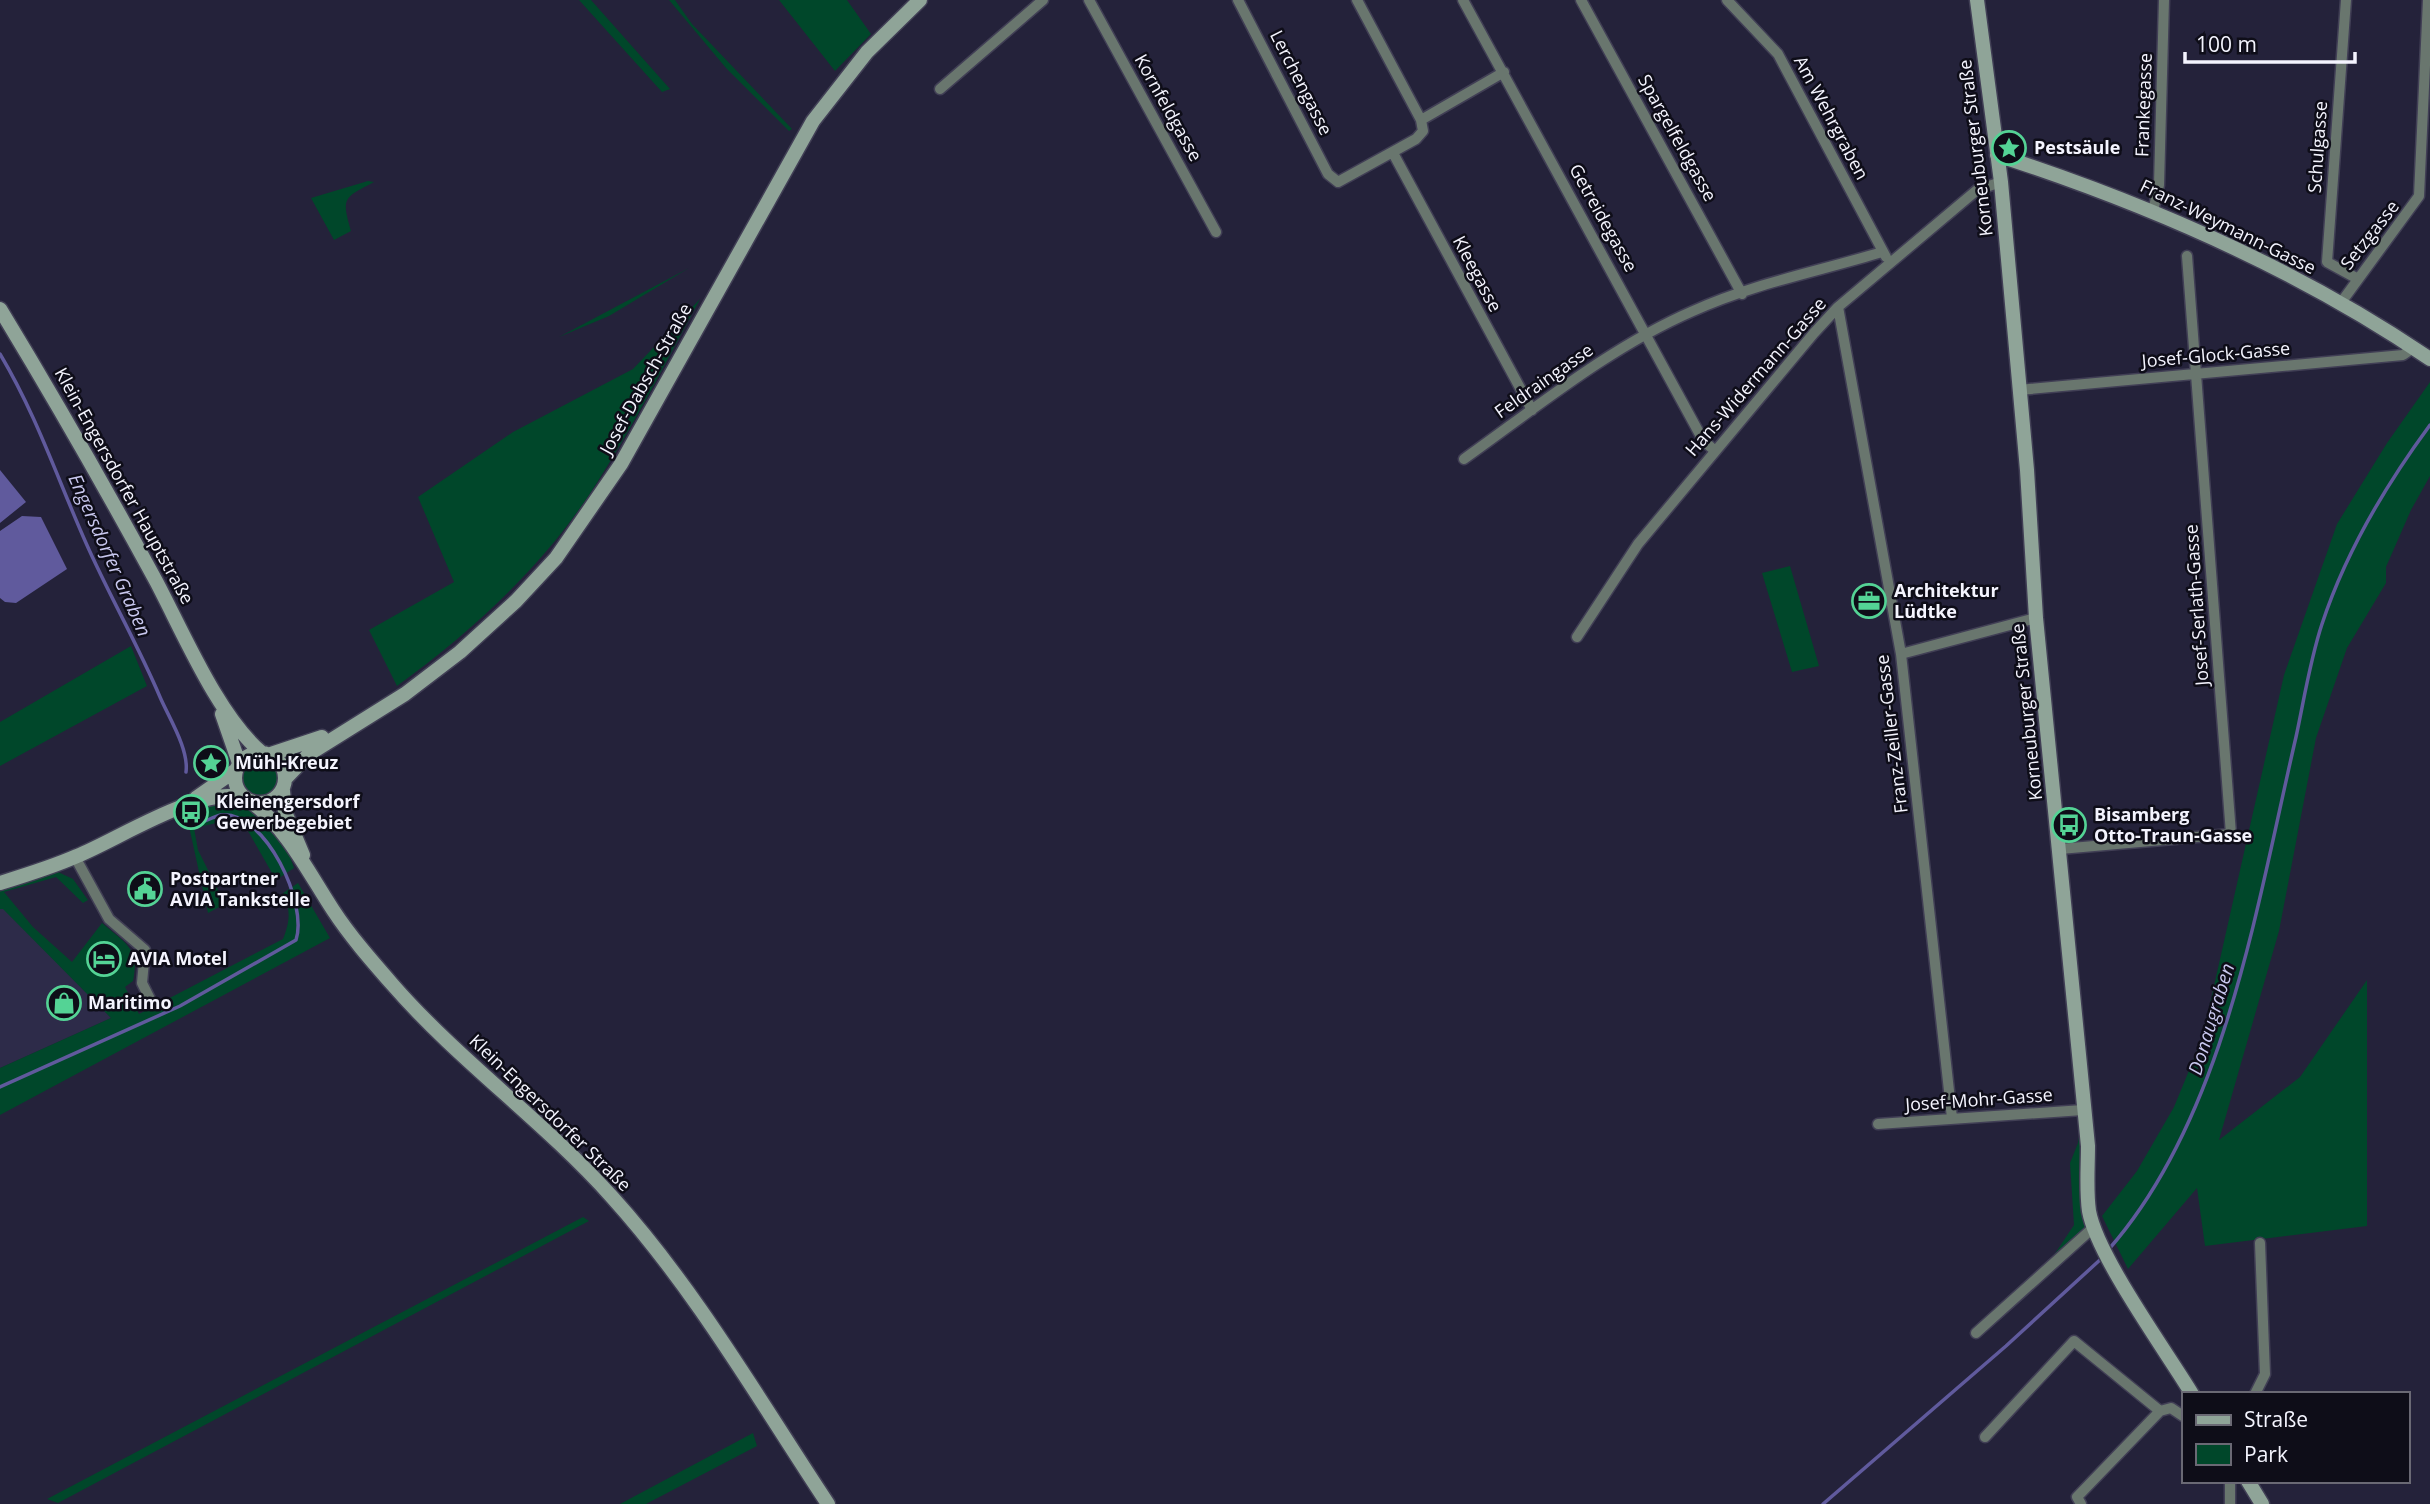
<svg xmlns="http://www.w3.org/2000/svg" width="2430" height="1504" viewBox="0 0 2430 1504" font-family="'Open Sans',sans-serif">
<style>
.built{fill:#2d2b49}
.green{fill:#00472a}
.water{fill:#605a9d}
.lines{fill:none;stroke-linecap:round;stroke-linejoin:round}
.stream{stroke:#605a9d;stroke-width:3.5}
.street-casing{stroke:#413f55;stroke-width:13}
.secondary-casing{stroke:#413f55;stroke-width:17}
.street{stroke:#69766e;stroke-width:10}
.secondary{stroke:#8fa498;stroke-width:14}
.labels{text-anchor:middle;stroke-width:5;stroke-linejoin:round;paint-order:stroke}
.street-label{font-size:18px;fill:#f4f4fe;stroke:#0e0d18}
.poi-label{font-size:18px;font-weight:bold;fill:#f4f4fe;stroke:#0e0d18;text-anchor:start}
.water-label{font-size:19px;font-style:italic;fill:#c9c8ef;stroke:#0e0d18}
</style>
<rect width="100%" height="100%" fill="#24223a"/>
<!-- built -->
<path class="built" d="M0 905 111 1018 0 1068Z"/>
<!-- green -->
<path class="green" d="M579 0H591L670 89 662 92Z
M669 0H675L692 24 792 129 789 131 726 68Z
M779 0H847L871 34 835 71Z
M368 181 374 182C344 198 341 197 351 231L334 240 311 198Z
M689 268 609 316 559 337Z
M700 299C667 360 635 423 598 481 547 563 474 630 397 686L369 630 454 582 418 497 513 432 633 369Z
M2430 382V476L2411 510 2386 567V583L2347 648 2316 738 2279 931 2219 1140 2300 1077 2367 980V1226L2205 1246 2197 1188 2128 1269 2102 1216 2137 1171 2174 1107 2202 1039 2284 675 2337 524 2387 443Z
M1790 566 1819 666 1792 672 1762 573Z
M131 646 147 686 0 766V722Z
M241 777a19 19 0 1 1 38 0a19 19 0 1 1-38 0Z
M227 800 249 807 285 843 294 868 276 880 248 831 221 822 194 828 198 850 225 904 208 913 187 817 203 805Z
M58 872 73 879 88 900 83 903 56 877 4 892 33 927 72 962 102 923C125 943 140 948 133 981L125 987 139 1014 283 939C290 921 291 910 283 893L298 883 330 938 0 1115V1068L111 1018 3 909H0V889Z
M2083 1110 2094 1227 2046 1267 2074 1225 2070 1163 2078 1143Z
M583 1217 589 1221 58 1503 47 1499Z
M753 1433 757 1446 646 1504H620Z"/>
<!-- water -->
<path class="water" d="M0 470 26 502 0 523Z
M22 516 41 517 67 569 16 603 5 602 0 598V531Z"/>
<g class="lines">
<!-- stream -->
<path class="stream" d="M0 354C36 414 58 480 86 543 109 595 138 645 160 697 169 718 189 749 186 772
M0 1087 180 1006 296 940C308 904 266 811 221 815 216 816 210 819 205 821L195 815
M2109 1249C2225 1117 2257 904 2296 737 2304 700 2310 660 2322 624 2346 551 2385 486 2430 425
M1823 1504 2006 1346 2102 1258"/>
<!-- street casing -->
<g class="street-casing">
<path id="street" d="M1089 0 1216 232
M1238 0 1328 174 1338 182 1416 139 1423 131 1421 120 1504 72
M1357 0 1421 120
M1463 0 1703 440 1715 451
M1581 0 1742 294
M1727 0 1778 54 1886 257
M2346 0 2327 262 2358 279
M940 89 1043 0
M1393 153 1532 410
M2153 211 2159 185 2164 0
M2340 304 2419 196 2428 0
M1838 307 1901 654 1952 1118
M2019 390 2403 355 2413 348
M1464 459C1537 407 1610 347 1693 311 1752 284 1820 271 1882 252
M1577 637 1638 544 1814 333 1838 307 1977 190 2001 182
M1901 654 2036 618
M2060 849 2231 834 2187 256
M75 857 109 919 145 950 142 983 151 1001
M1878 1124 2083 1110
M1976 1333 2094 1227
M2255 1394 2265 1374 2260 1243
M1985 1437 2074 1341 2160 1411
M2081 1504 2077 1497 2160 1411 2171 1408 2183 1416
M2230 1504V1481"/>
</g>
<!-- secondary casing -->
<g class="secondary-casing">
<path id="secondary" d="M1977 0 2001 182 2027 470 2036 618 2088 1146C2088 1167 2086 1190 2089 1211 2097 1256 2166 1351 2192 1394
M1997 155C2148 204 2298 269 2430 359
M0 309C54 398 106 489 156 581 183 632 218 716 261 752
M222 714 239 763
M235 778a25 25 0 1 1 50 0a25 25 0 1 1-50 0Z
M271 754 322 737
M286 778 309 754 405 694 460 652 516 601 556 558 621 464 813 121 867 52 920 0
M283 791 285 812 303 855
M196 798 236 770
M250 801C287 828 308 872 333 910 350 936 371 960 392 984 459 1061 544 1121 612 1197 696 1290 759 1400 828 1504
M0 883C26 875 52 867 77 856 121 838 197 787 244 797
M2248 1481 2262 1504"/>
</g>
<!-- street -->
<use href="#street" class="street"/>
<!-- secondary -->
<use href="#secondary" class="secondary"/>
</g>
<!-- icons -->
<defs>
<g id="sight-ring" transform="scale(1.75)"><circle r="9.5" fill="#0e0d18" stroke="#54d395" stroke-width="1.5"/><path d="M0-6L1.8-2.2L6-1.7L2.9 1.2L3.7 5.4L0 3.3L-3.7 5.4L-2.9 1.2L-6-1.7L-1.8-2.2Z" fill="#54d395"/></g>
<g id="office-ring" transform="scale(1.75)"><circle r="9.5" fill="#0e0d18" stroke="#54d395" stroke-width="1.5"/><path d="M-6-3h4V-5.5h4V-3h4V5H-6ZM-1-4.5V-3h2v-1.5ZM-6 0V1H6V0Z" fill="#54d395"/></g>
<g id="bus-ring" transform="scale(1.75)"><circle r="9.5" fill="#0e0d18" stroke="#54d395" stroke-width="1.5"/><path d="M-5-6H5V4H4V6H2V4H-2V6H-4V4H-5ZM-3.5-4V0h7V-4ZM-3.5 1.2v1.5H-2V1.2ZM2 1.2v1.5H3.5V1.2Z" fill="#54d395"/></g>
<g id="civic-ring" transform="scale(1.75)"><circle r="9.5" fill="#0e0d18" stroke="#54d395" stroke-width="1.5"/><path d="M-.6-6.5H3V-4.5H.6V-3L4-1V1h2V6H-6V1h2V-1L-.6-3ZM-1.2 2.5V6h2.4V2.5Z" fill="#54d395"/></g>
<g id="hotel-ring" transform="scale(1.75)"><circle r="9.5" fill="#0e0d18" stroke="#54d395" stroke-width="1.5"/><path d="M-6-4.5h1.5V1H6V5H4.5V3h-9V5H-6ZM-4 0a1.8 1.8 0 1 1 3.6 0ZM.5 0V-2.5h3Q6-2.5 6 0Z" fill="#54d395"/></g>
<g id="shop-ring" transform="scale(1.75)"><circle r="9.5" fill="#0e0d18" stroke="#54d395" stroke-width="1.5"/><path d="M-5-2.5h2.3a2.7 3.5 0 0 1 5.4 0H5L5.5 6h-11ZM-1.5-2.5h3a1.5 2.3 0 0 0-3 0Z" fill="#54d395"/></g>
</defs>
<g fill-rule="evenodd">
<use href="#sight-ring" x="2009" y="148"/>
<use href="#office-ring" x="1869" y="601"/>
<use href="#sight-ring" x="211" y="763"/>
<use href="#bus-ring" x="191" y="812"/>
<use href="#bus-ring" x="2069" y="825"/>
<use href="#civic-ring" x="145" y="889"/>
<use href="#hotel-ring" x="104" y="959"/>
<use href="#shop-ring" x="64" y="1003"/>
</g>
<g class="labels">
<!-- street labels -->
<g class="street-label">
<text transform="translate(1301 83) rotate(63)" y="6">Lerchengasse</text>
<text transform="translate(2144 105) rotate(-88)" y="6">Frankegasse</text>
<text transform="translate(1168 108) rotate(61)" y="6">Kornfeldgasse</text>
<text transform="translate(1831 118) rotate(62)" y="6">Am Wehrgraben</text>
<text transform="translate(1677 138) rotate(61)" y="6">Spargelfeldgasse</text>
<text transform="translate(2318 147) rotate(-86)" y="6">Schulgasse</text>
<text transform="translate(1976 148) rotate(-97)" y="6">Korneuburger Straße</text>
<text transform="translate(1603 218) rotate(61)" y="6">Getreidegasse</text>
<text transform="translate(2228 227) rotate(26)" y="6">Franz-Weymann-Gasse</text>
<text transform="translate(2370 235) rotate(-52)" y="6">Setzgasse</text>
<text transform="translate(1477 274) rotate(62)" y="6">Kleegasse</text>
<text transform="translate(2216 355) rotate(-5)" y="6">Josef-Glock-Gasse</text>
<text transform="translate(1756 377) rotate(-49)" y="6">Hans-Widermann-Gasse</text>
<text transform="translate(646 379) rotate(-61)" y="6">Josef-Dabsch-Straße</text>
<text transform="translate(1544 381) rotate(-35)" y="6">Feldraingasse</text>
<text transform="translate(124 486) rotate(61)" y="6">Klein-Engersdorfer Hauptstraße</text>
<text transform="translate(2197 605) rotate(-94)" y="6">Josef-Serlath-Gasse</text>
<text transform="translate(2027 712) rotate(-96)" y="6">Korneuburger Straße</text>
<text transform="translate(1892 734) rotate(-97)" y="6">Franz-Zeiller-Gasse</text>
<text transform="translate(1979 1100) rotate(-4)" y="6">Josef-Mohr-Gasse</text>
<text transform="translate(550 1113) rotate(44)" y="6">Klein-Engersdorfer Straße</text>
</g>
<!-- poi labels -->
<g class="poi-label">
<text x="2034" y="154">Pestsäule</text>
<text x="1894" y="597">Architektur<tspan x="1894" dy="21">Lüdtke</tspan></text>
<text x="235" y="769">Mühl-Kreuz</text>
<text x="216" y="808">Kleinengersdorf<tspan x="216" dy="21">Gewerbegebiet</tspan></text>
<text x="2094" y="821">Bisamberg<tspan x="2094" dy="21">Otto-Traun-Gasse</tspan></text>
<text x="170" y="885">Postpartner<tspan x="170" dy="21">AVIA Tankstelle</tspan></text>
<text x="128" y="965">AVIA Motel</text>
<text x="88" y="1009">Maritimo</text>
</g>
<!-- water labels -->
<g class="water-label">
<text transform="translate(110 555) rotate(66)" y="7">Engersdorfer Graben</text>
<text transform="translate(2211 1019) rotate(-73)" y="7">Donaugraben</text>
</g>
</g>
<!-- legend -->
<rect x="2182" y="1392" width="228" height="91" fill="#0e0d18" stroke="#6a6974" stroke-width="2"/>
<rect x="2196" y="1415" width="35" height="10" fill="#8fa498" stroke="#6a6974" stroke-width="2"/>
<text x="2244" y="1427" font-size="21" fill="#f4f4fe">Straße</text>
<rect x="2196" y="1444" width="35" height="21" fill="#00472a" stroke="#6a6974" stroke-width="2"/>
<text x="2244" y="1462" font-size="21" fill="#f4f4fe">Park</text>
<!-- scale -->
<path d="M2185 52v10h170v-10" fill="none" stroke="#f4f4fe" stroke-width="3.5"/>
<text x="2196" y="52" font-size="21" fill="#f4f4fe" stroke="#0e0d18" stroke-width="5" paint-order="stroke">100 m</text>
</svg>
